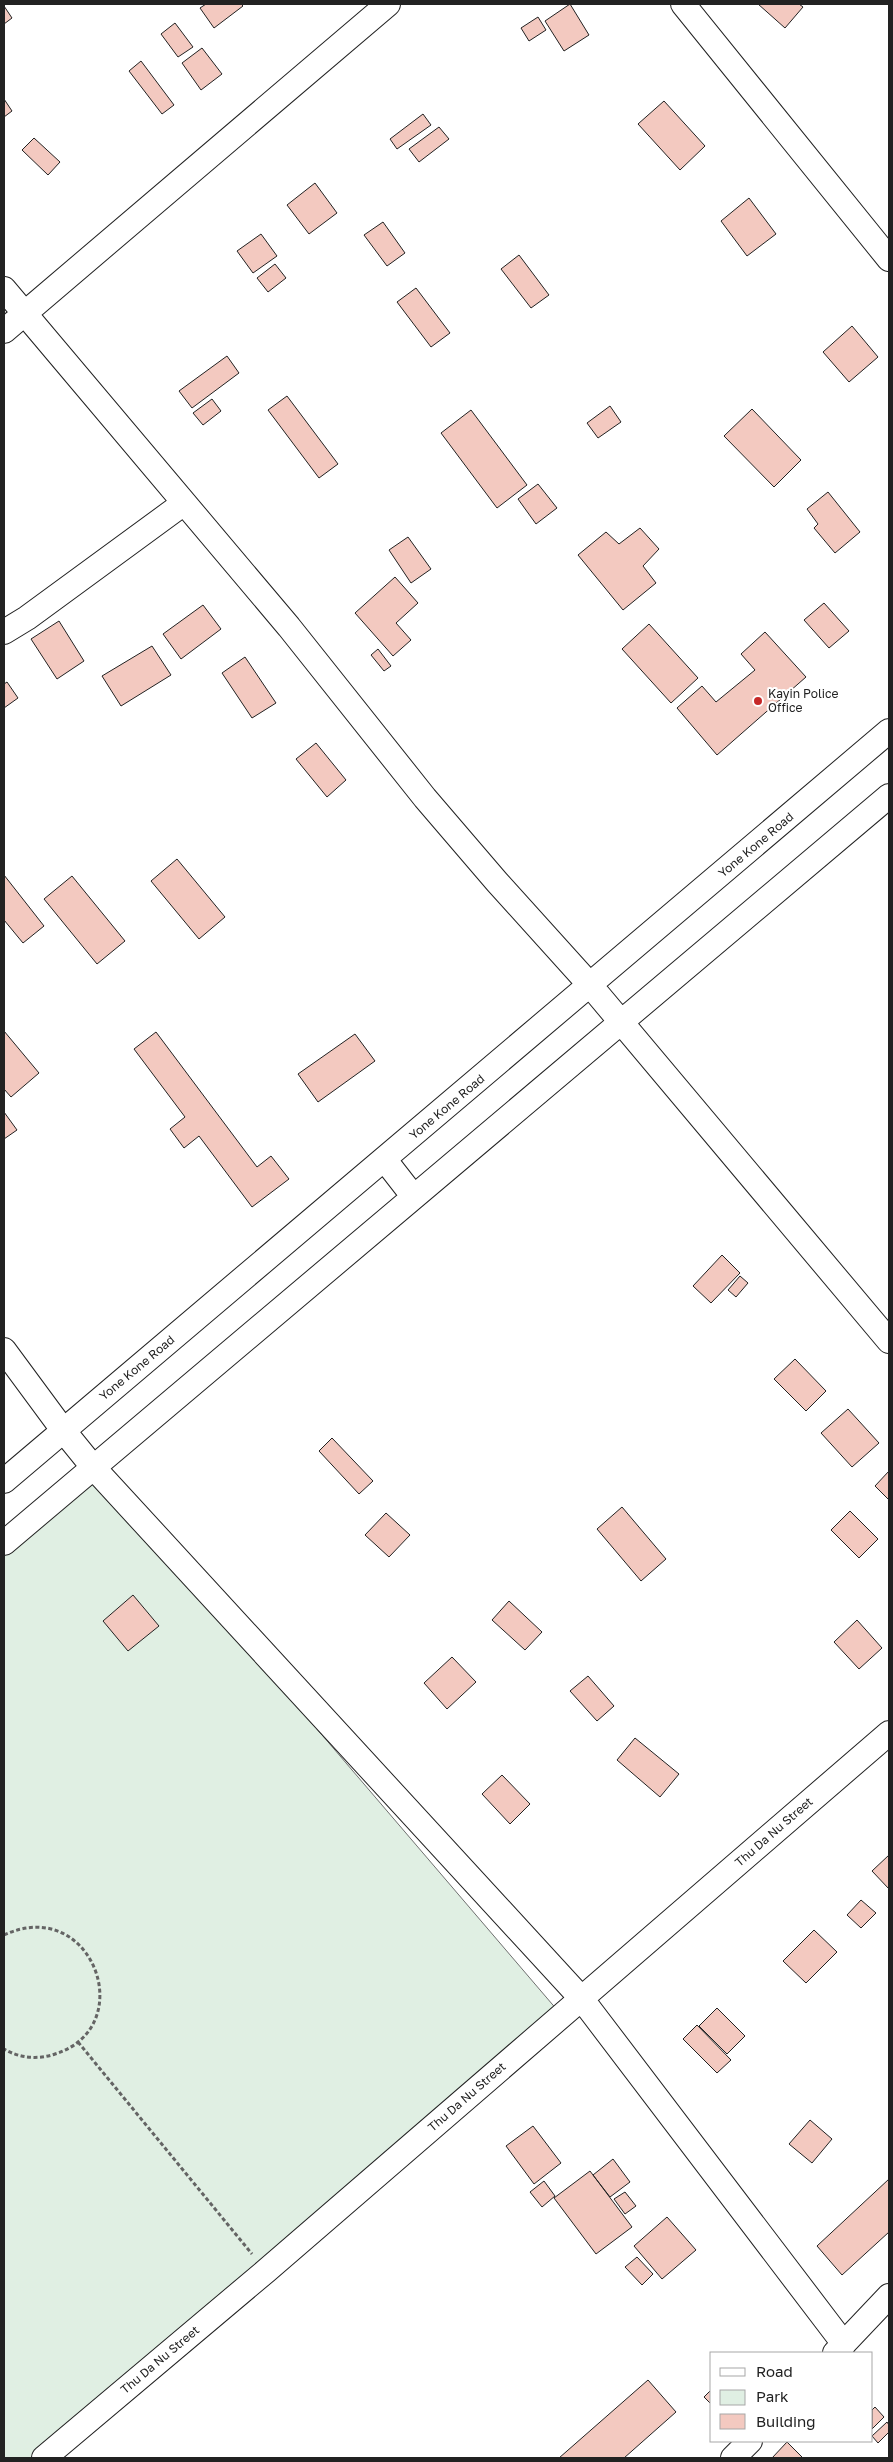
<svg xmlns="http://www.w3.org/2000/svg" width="893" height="2462" viewBox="0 0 893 2462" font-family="'Golos Text',sans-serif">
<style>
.green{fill:#e0efe3;stroke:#6f6f6f}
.building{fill:#f3c9c0;stroke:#222}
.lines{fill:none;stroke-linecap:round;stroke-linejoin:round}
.minor-casing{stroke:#222;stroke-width:26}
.path{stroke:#646464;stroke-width:3;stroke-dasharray:4 2.5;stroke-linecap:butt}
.minor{stroke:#fff;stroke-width:24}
.poi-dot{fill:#c62828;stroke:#fff;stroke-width:2}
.labels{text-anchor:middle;stroke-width:4;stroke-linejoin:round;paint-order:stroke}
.poi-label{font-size:12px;fill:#222;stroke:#fff;text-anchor:start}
.street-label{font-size:12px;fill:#222;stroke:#fff}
</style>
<rect width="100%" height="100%" fill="#fff"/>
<!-- green -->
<path class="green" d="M93 1467 564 2018 44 2458H4V1543Z"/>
<!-- building -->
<path class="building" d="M206 4H241L243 6 214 28 200 8Z
M570 4 589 35 564 51 545 21Z
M758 4H799L803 7 785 28Z
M4 6 12 18 4 24Z
M538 17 546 30 529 41 521 28Z
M175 23 193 47 178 57 161 34Z
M202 48 222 74 201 90 182 63Z
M141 61 174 105 162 114 129 71Z
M4 99 12 111 4 117Z
M664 101 705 146 680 170 638 124Z
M423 114 431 125 397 149 390 139Z
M439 127 449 139 419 162 409 149Z
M34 138 60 162 48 175 22 150Z
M315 183 337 213 309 234 287 205Z
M749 198 776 234 747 256 721 221Z
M383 222 405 253 387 266 364 235Z
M261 234 277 256 253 273 237 251Z
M519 255 549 295 531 308 501 269Z
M275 264 286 278 268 292 257 278Z
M416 288 450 333 431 347 397 302Z
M852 326 878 357 849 382 823 352Z
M227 356 239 373 192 408 179 391Z
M287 396 338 464 319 478 268 410Z
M212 399 221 411 203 425 193 413Z
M610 406 621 422 598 438 587 423Z
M752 409 801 460 774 487 724 436Z
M471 410 527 485 497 508 441 433Z
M538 484 557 508 536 524 518 499Z
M828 492 860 532 835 553 814 528 818 524 807 509Z
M640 528 659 549 643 566 656 583 623 610 578 555 606 532 619 544Z
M408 537 431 569 411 583 389 550Z
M395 577 418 603 396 623 411 640 393 656 355 613Z
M824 603 849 631 829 648 804 620Z
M203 605 221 629 181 659 163 634Z
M59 621 84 661 57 679 31 639Z
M649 624 698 678 671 703 622 649Z
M765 632 806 677 717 755 677 708 702 686 716 702 755 670 741 654Z
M152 646 171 675 121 706 102 676Z
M378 649 391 666 384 671 371 655Z
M245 657 276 703 252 718 222 673Z
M7 682 18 698 4 708V684Z
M316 743 346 780 327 797 296 759Z
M177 859 225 917 199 939 151 881Z
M4 875 44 926 23 943 4 920Z
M72 876 125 941 97 964 44 899Z
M4 1031 39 1073 11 1097 4 1089Z
M156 1032 257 1167 271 1156 289 1179 252 1207 199 1136 184 1148 170 1129 185 1117 134 1049Z
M355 1034 375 1061 318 1102 298 1074Z
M4 1112 17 1130 4 1139Z
M722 1255 740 1273 711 1303 693 1286Z
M740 1276 748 1283 736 1297 728 1290Z
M795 1359 826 1391 806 1411 774 1379Z
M848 1409 879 1443 852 1467 821 1433Z
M332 1438 373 1481 359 1494 319 1451Z
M889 1471V1500L875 1486Z
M622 1507 666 1559 641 1581 597 1529Z
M850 1511 878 1539 859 1558 831 1530Z
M386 1513 410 1535 389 1557 365 1535Z
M133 1595 159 1626 128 1651 103 1621Z
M509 1601 542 1632 525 1650 492 1620Z
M857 1620 882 1648 859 1669 834 1642Z
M452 1657 476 1682 447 1709 424 1683Z
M588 1676 614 1706 597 1721 570 1691Z
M635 1738 679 1774 660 1797 617 1760Z
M502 1775 530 1804 510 1824 482 1794Z
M889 1855V1889L872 1871Z
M861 1900 876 1913 861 1928 847 1915Z
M814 1930 837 1952 806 1983 783 1961Z
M717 2008 745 2036 727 2054 699 2026Z
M697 2025 731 2060 717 2073 683 2039Z
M810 2120 832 2139 812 2163 789 2144Z
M533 2126 561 2163 534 2184 506 2146Z
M613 2159 630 2182 610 2197 593 2175Z
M590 2171 632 2227 596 2254 554 2198Z
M889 2179V2232L842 2275 817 2246Z
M544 2181 555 2196 542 2207 530 2192Z
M625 2192 636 2206 625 2214 614 2199Z
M667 2217 696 2250 662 2279 634 2246Z
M637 2257 653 2274 642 2285 625 2267Z
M648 2380 676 2412 624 2458H559Z
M712 2389V2405L704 2397Z
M875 2407 884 2417 872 2429V2410Z
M887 2422 889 2425V2432L878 2443 872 2436Z
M787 2442 803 2458H772Z"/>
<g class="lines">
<!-- minor casing -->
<g class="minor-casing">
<path id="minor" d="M683 4 889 259
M4 289 289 627 425 798 497 882 590 985 889 1341
M4 331 388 4
M4 632 27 618 184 503
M385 1160 413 1196
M4 1350 63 1430 93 1467 581 1998 844 2344
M4 1481 889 731
M4 1543 889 796
M835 2353 889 2296
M44 2458 266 2271 889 1733
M733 2458 750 2441"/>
</g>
<!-- path -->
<path class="path" d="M4 1935C92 1894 141 2027 55 2054 38 2060 19 2058 4 2049
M78 2042 252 2254"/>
<!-- minor -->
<use href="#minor" class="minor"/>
</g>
<!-- markers -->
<circle class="poi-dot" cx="758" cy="701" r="5"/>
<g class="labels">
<!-- poi labels -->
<g class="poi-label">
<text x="768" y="698">Kayin Police<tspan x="768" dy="14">Office</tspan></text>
</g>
<!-- street labels -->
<g class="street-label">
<text transform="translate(756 845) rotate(-40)" y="4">Yone Kone Road</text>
<text transform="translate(447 1107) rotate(-40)" y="4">Yone Kone Road</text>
<text transform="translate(137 1368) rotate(-40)" y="4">Yone Kone Road</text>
<text transform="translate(774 1832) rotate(-41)" y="4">Thu Da Nu Street</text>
<text transform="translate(467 2097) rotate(-41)" y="4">Thu Da Nu Street</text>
<text transform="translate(160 2360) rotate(-40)" y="4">Thu Da Nu Street</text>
</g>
</g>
<!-- border -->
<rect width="893" height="2462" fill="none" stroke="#222222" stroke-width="10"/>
<!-- legend -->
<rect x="710" y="2352" width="162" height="90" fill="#ffffff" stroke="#a7a7a7"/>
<rect x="720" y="2368" width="25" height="8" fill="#ffffff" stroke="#a7a7a7"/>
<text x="756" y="2377" font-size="15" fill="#222222">Road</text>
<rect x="720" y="2390" width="25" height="15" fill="#e0efe3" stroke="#a7a7a7"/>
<text x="756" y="2402" font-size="15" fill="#222222">Park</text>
<rect x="720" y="2414" width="25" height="15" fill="#f3c9c0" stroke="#a7a7a7"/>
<text x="756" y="2427" font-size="15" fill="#222222">Building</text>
</svg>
